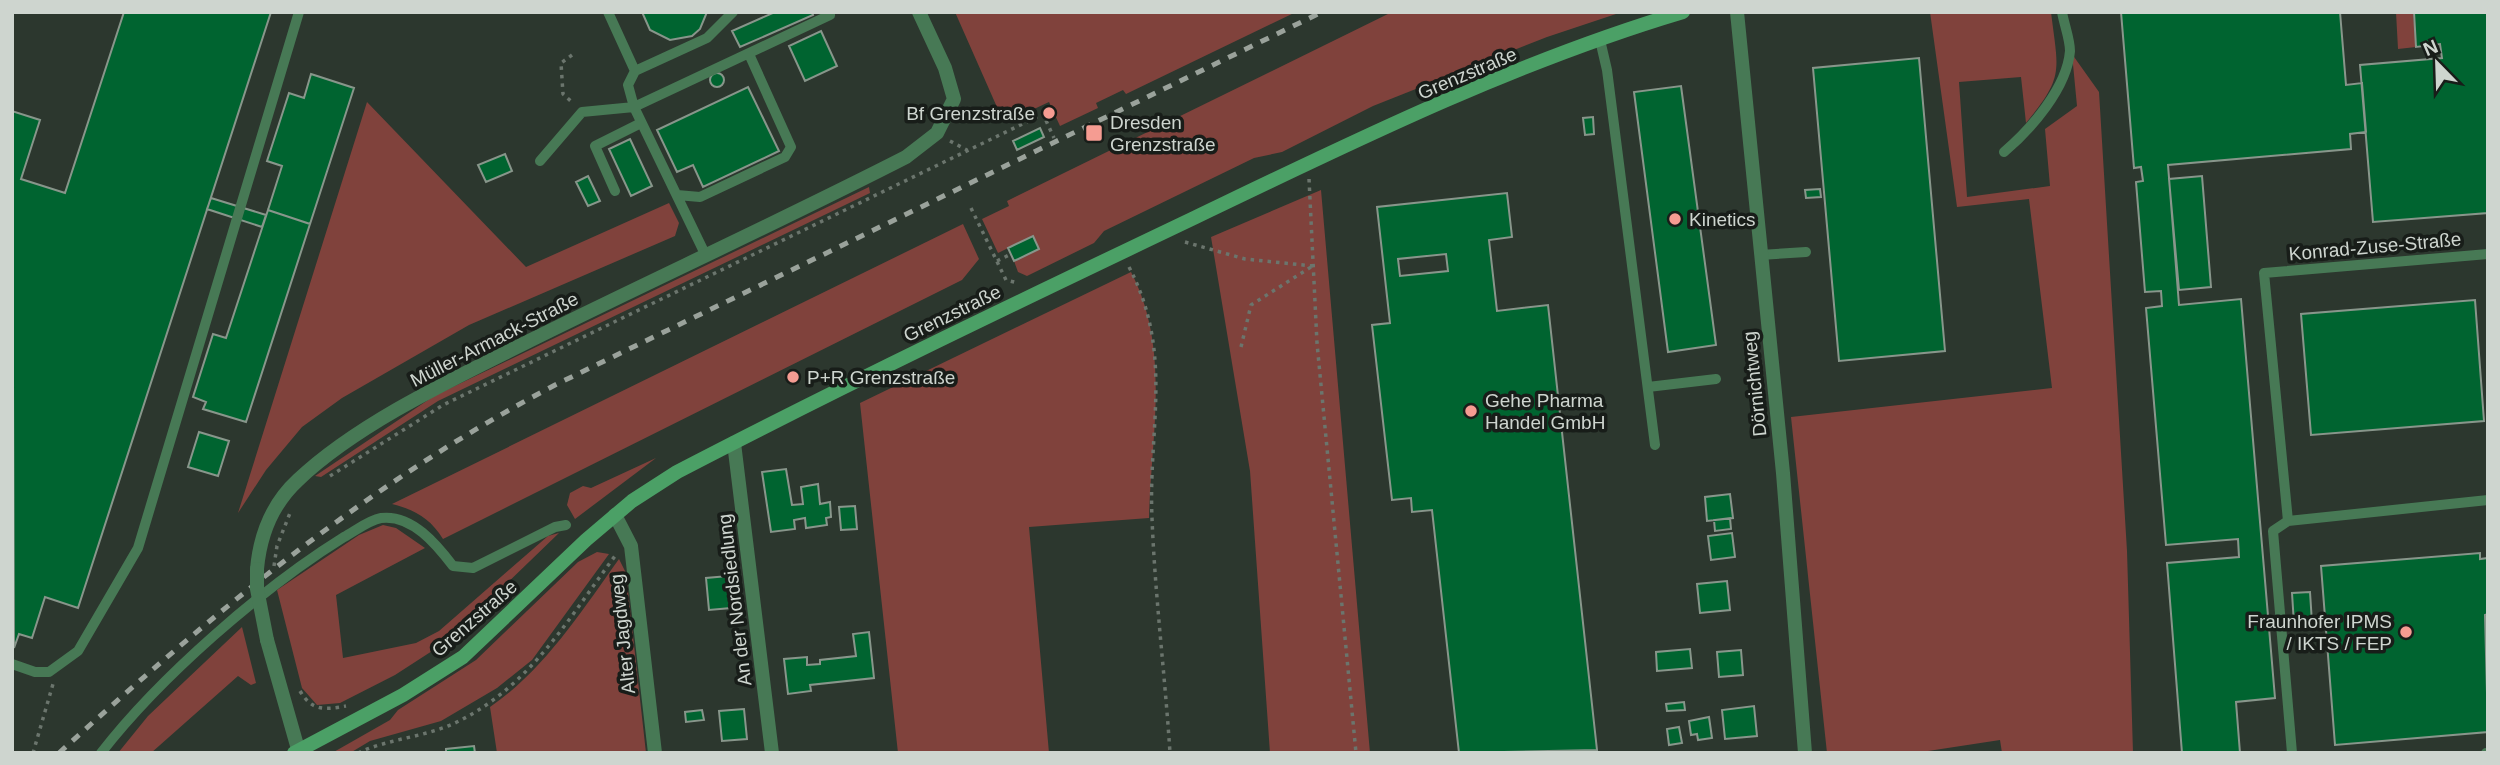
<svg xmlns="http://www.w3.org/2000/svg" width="2500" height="765" viewBox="0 0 2500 765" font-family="Arial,sans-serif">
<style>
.green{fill:#80423c}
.building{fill:#006430;stroke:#88968b;stroke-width:2;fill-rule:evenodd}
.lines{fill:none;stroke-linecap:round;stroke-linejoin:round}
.path{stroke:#6b756d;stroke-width:3.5;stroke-dasharray:3.5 5;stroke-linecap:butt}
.service{stroke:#477955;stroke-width:10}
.minor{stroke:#477955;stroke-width:14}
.secondary{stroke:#4ba066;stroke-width:14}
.rail{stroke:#9aa29b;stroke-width:5;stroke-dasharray:9 9;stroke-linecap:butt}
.path-bridge{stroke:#6b756d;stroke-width:3.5;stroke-dasharray:3.5 5;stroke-linecap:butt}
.minor-bridge{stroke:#477955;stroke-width:14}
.poi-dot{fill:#f59c92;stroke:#181d19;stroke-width:2.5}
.labels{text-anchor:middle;stroke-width:7;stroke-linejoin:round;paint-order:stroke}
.street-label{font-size:19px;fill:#ced5cf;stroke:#181d19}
.poi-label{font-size:19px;fill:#ced5cf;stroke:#181d19;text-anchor:start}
</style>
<rect width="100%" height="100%" fill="#2c372e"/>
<!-- green -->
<path class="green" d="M955 12H1296L1126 94 1123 90 1096 103 1098 108 1060 126 1049 102 1004 123Z
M1392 12H1622L1547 37 1373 106 1282 152 1254 158 1104 231 1094 243 1027 276 1018 272 1014 261 1039 249 1033 236 998 253 982 219 1009 206 1007 201Z
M1930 12H2051C2058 71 2065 76 2026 123L2021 77 1959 82 1967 197 2050 186 2045 129 2077 106 2072 54 2099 92 2127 551 2133 753H2002L2000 740 1915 753H1827L1791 417 2052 388 2029 199 1957 207Z
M2396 12H2413L2416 47 2398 49Z
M367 102 526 267 669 203 679 223 675 236 469 325 342 398 302 427 266 470 238 513Z
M869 187 870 193 438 401 321 477 315 476 434 396Z
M1321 190 1370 753H1270L1250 471 1211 237Z
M963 224 979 259 962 280 443 539C430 518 415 510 392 504Z
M1131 272C1171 349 1151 435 1149 518L1029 527 1049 753H898L860 403Z
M656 458 575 519 567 505 570 493 583 486 591 488Z
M383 525 396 528 425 548 336 595 343 658 416 643 439 631 548 536 559 533 446 642 395 675 340 703 317 705 302 688 277 590 359 535Z
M597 552 609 554 532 660 497 688 441 721 370 741 350 753H332L390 720 398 710 476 660 578 562Z
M619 559 626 573 646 753H497L490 707C544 670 581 612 619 559Z
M242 627 256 683 251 685 238 676 151 753H118L148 716Z"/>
<!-- building -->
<path class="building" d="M124 12H271L78 608 45 597 32 638 19 634 14 648 12 111 40 120 21 179 65 193Z
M642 12H707L700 29 692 36 670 40 650 30Z
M775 12H812L813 15 740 47 732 31Z
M2121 12H2340L2346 85 2362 83 2366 132 2350 134 2351 149 2168 165 2179 305 2241 299 2275 698 2236 702 2240 753H2182L2167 563 2239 557 2238 539 2166 545 2146 308 2162 306 2161 291 2145 292 2136 182 2143 181 2141 167 2134 168Z
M2414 12H2488V213L2373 222 2360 65 2442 58 2440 44 2416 47Z
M821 31 837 66 805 81 789 46Z
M1919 58 1945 351 1839 361 1813 68Z
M710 80a7 7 0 1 1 14 0a7 7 0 1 1-14 0Z
M311 74 354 88 310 224 268 210 282 166 267 161 289 93 304 98Z
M1681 86 1716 345 1668 352 1634 92Z
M748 87 779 151 703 187 693 165 677 172 657 130Z
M1593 117 1594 134 1585 135 1583 118Z
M1040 128 1044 137 1017 150 1013 141Z
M630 139 652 186 631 196 609 149Z
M505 154 512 171 486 182 478 165Z
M588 176 600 201 588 206 576 182Z
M2202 176 2211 287 2179 290 2169 179Z
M1820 189 1821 197 1806 198 1805 190Z
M1507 193 1512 237 1489 240 1497 311 1548 305 1597 750 1459 753 1432 510 1412 512 1411 498 1392 500 1372 325 1390 323 1377 207ZM1446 254 1448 271 1400 276 1398 259Z
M211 198 266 215 262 227 207 209Z
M268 210 310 224 246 422 203 409 206 402 193 397 213 334 226 338Z
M1033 236 1039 249 1014 261 1008 248Z
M2475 300 2484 421 2311 435 2301 314Z
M199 432 229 441 218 476 188 467Z
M786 469 792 505 803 504 801 487 818 484 820 504 830 502 831 517 826 518 827 525 806 528 805 518 794 520 795 529 771 532 762 472Z
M1730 494 1733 518 1707 521 1705 497Z
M855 506 857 529 841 530 839 507Z
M1730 518 1731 529 1715 531 1714 520Z
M1732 533 1735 557 1711 560 1708 536Z
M2480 553V559L2488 558V614L2485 615 2488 732 2335 745 2321 566Z
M728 576 731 608 709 610 706 578Z
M1727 581 1730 610 1700 613 1697 584Z
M2310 592 2312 623 2294 624 2292 593Z
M869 632 874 678 810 685 811 691 788 694 784 659 807 657V665L820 664V660L856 656 853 634Z
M1690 649 1692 668 1657 671 1656 652Z
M1741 650 1743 675 1719 677 1717 652Z
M1684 702 1685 710 1667 711 1666 704Z
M1754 706 1757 736 1725 739 1722 710Z
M744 709 747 739 722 741 719 711Z
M702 710 704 720 686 722 685 712Z
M1709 717 1712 738 1698 740 1697 734 1691 735 1689 721Z
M1679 727 1682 743 1669 745 1667 729Z
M474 746 475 753H446V749Z"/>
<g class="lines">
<!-- path -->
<path class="path" d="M572 55 561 63 563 94 573 103
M950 141 967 150
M1309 179 1317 343 1356 753
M971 208 1006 280 1018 283
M1185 242 1245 259 1313 266
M997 261 1011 254
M1129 267C1174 353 1148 428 1152 518 1155 596 1165 675 1170 753
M1241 347 1251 305 1311 267
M330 476 443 405 1043 114 1054 138
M300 691C312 711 324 710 346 706
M33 753 53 684
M358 753C390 738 428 737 459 721 531 685 569 618 615 556"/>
<!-- service -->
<path class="service" d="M608 12 635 71 707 38 733 12
M1600 40 1607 70 1655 445
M635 71 628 85 634 107 706 256
M2004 152C2031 129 2067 88 2070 51 2070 39 2064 24 2062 12
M540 161 582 112 634 107 830 15 829 12
M615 191 595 146 641 123
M677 195 700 197 785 157 791 147 749 54
M1760 255 1806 252
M1648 387 1716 379
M2288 521 2488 500
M12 664 35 672H49L78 651 138 548 299 12
M101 753C160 677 262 588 344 537 355 531 369 520 381 518 412 514 437 545 453 566L473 568 555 527 566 525
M2292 753 2273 531 2288 521 2264 273 2488 254
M2486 753H2488"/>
<!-- minor -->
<path class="minor" d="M1737 12 1783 473 1805 753
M734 443 772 753
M615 515 631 546 655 753
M257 569C260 535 272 504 298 480 358 423 455 378 529 341 654 279 781 221 906 157L937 133 954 99 945 68 919 12
M267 640 298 749"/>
<!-- secondary -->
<path class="secondary" d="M294 753 403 695 463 657 586 540 632 501 677 472C848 383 1022 300 1196 217 1354 141 1515 62 1683 12"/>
<!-- rail -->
<path class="rail" d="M59 753C214 612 368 483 555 385L1322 12"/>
<!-- path-bridge -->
<path class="path-bridge" d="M274 566 277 546 290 513"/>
<!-- minor-bridge -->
<path class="minor-bridge" d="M257 569V589L267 640"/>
</g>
<!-- markers -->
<g class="poi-dot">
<circle cx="1049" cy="113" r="7"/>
<rect x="1085" y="124" width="18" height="18" rx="3.5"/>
<circle cx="1675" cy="219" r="7"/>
<circle cx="793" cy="377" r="7"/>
<circle cx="1471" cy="411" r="7"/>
<circle cx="2406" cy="632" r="7"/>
</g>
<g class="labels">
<!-- street labels -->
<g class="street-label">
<text transform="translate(1467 73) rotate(-23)" y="7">Grenzstraße</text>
<text transform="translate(2375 246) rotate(-5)" y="7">Konrad-Zuse-Straße</text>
<text transform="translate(952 313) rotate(-26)" y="7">Grenzstraße</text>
<text transform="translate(494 339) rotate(-27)" y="7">Müller-Armack-Straße</text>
<text transform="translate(1754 384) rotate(-96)" y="7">Dörnichtweg</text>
<text transform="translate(734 600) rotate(-97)" y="7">An der Nordsiedlung</text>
<text transform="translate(474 618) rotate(-41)" y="7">Grenzstraße</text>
<text transform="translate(622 634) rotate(-96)" y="7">Alter Jagdweg</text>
</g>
<!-- poi labels -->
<g class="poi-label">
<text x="1035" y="120" text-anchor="end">Bf Grenzstraße</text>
<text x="1110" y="129">Dresden<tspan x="1110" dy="22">Grenzstraße</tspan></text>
<text x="1689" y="226">Kinetics</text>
<text x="807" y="384">P+R Grenzstraße</text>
<text x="1485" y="407">Gehe Pharma<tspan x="1485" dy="22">Handel GmbH</tspan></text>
<text x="2392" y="628" text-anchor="end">Fraunhofer IPMS<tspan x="2392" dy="22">/ IKTS / FEP</tspan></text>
</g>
</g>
<!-- border -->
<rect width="2500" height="765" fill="none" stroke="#ced5cf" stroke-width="28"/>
<!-- north arrow -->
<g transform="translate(2437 63) rotate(337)" stroke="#181d19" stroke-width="5" paint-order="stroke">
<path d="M0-5L12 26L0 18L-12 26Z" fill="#ced5cf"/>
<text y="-10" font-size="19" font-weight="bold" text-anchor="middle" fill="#ced5cf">N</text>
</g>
</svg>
